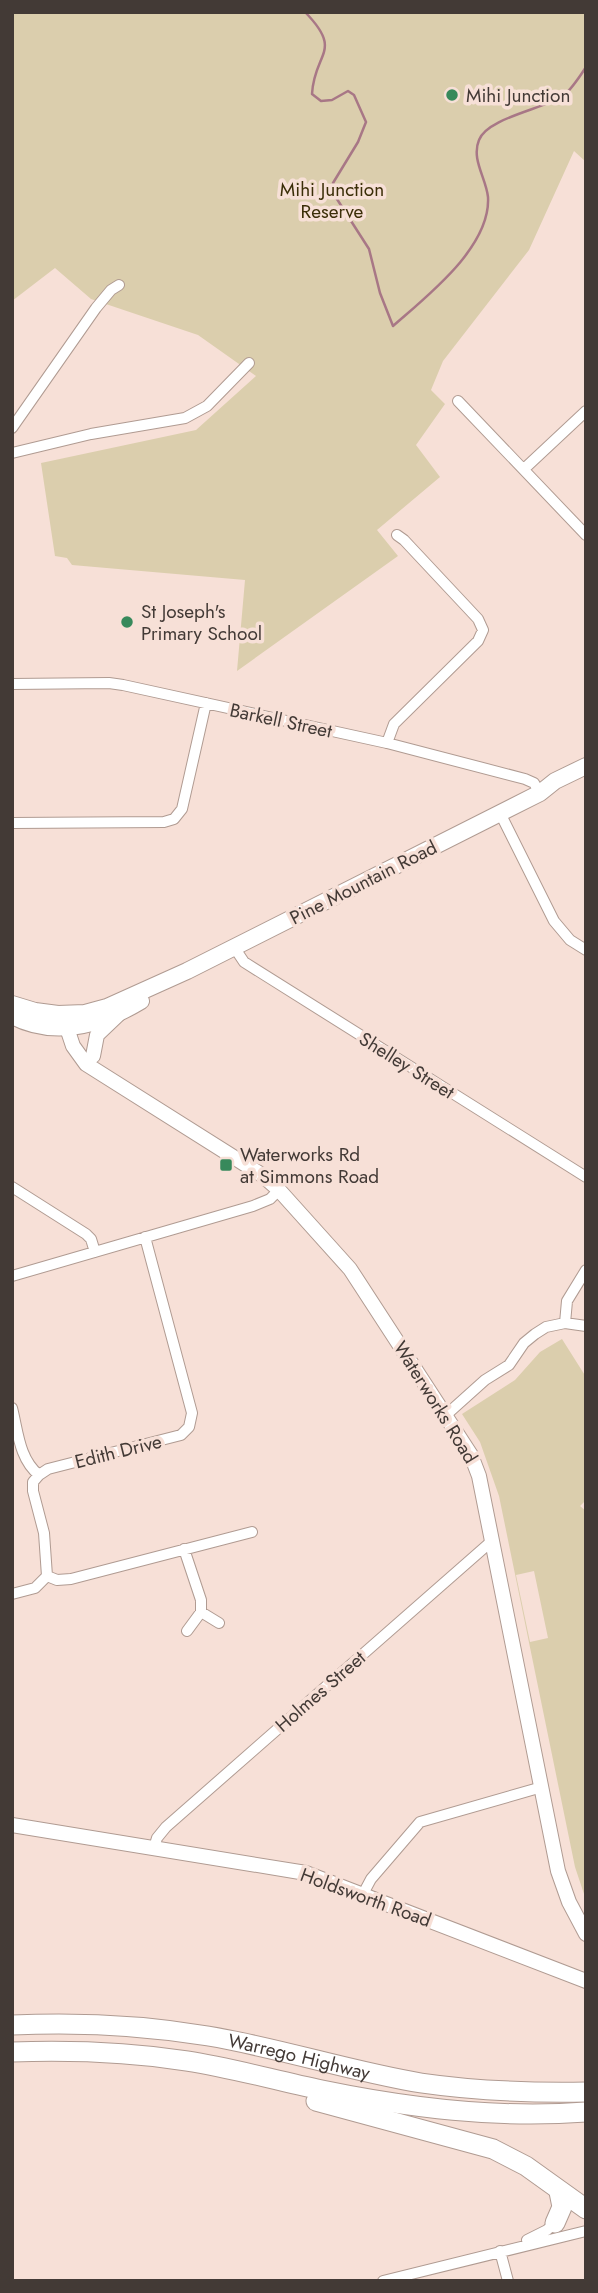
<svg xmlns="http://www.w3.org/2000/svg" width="598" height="2293" viewBox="0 0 598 2293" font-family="Jost,sans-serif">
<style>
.green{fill:#dbcead;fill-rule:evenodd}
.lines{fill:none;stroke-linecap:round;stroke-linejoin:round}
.stream{stroke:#a87786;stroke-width:2.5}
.street-casing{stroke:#b09b92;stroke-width:12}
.secondary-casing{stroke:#b09b92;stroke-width:16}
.primary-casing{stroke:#b09b92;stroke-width:18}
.highway-casing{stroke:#b09b92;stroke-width:21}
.street{stroke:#fff;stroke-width:10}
.secondary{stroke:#fff;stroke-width:14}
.primary{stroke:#fff;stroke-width:16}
.highway{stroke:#fff;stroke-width:19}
.poi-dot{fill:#37895b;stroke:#f7e0d7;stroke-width:2.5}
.labels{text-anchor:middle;stroke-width:7;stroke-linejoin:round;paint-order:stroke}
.poi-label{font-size:19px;fill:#433a36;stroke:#f7e0d7;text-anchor:start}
.park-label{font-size:19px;fill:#3b2e08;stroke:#f7e0d7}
.street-label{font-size:19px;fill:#433a36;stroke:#f7e0d7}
</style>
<rect width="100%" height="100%" fill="#f7e0d7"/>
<!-- green -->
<path class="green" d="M12 12H586V162L574 151 529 250 443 361 431 390 445 404 416 445 440 477 377 530 398 556 237 671 245 580 72 565 67 558 55 556 41 463 196 430 256 376 198 335 91 299 55 268 12 301Z
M562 1339 586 1377V1500L580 1506 586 1511V1900L575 1867 499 1496 480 1442 462 1414 515 1380 540 1352ZM534 1571 548 1638 530 1642 516 1575Z"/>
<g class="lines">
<!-- stream -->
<path class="stream" d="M305 12C344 52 314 52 312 94L321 101 332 100 348 91 354 95 366 122 358 142 333 183 335 196 369 249 380 293 393 326C427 296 491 247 488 197 486 178 471 159 479 140 487 118 543 109 563 96 572 89 580 76 586 67"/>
<!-- street casing -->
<g class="street-casing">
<path id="street" d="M458 401 586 535
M12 428 96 308 111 290 119 285
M12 453 91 434 185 418 207 406 249 363
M524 469 586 411
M12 684 109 683 123 685 387 743 525 779 534 783 540 793
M387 743 394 724 478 641 483 630 478 619 404 540 397 535
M500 813 554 921 570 940 586 950
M12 823 164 822 174 819 182 809 206 703
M234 947 244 962 586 1177
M12 1187 86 1234 91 1239 95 1252
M12 1276 253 1206 270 1199 279 1190
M565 1323 586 1326
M12 1408C18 1431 19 1459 39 1475
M446 1415 485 1380 509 1365 524 1343 535 1334 546 1327 565 1323 567 1301 586 1270
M184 1549 201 1600V1612
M47 1576 57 1580 71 1579 252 1532
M12 1594 35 1588 47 1576 44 1533 33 1491V1482L39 1475 48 1469 181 1435 189 1427 192 1413 145 1237
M187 1631 201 1612 219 1623
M154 1848 157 1838 166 1827 493 1540
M363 1894 371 1879 420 1822 542 1787
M527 2240 547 2230 557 2221
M500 2251 508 2281
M383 2281 586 2231"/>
</g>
<!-- secondary casing -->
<g class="secondary-casing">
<path id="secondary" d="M67 1028 73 1046 86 1064 262 1175 279 1190 350 1269 471 1455 479 1476 558 1871 569 1902 586 1934
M93 1056 97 1035 118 1015
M12 1825 306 1873 586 1981"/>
</g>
<!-- primary casing -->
<g class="primary-casing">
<path id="primary" d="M12 1004 35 1011 58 1014 85 1013 107 1007 187 971 540 793 555 781 586 766
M12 1016C56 1039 101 1025 141 1001"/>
</g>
<!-- highway casing -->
<g class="highway-casing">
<g id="highway">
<path id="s1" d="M12 2025C78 2022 143 2025 208 2036 280 2048 349 2071 421 2083 476 2091 530 2093 586 2092"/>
<path d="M12 2052C71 2050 129 2052 187 2061 233 2068 277 2081 322 2090 409 2108 497 2119 586 2112"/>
<path d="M316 2101 493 2149 526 2166 586 2209"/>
<path d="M555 2223 562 2207 559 2192"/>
</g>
</g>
<!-- street -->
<use href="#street" class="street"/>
<!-- secondary -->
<use href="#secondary" class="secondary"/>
<!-- primary -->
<use href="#primary" class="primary"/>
<!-- highway -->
<use href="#highway" class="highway"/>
</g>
<!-- markers -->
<g class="poi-dot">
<circle cx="452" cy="95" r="7"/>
<circle cx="127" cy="622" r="7"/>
<rect x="219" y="1158" width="14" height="14" rx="3.5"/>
</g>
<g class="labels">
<!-- poi labels -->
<g class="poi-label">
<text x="466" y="102">Mihi Junction</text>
<text x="141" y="618">St Joseph's<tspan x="141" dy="22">Primary School</tspan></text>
<text x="240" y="1161">Waterworks Rd<tspan x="240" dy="22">at Simmons Road</tspan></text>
</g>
<!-- park labels -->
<g class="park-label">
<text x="332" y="196">Mihi Junction<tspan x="332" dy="22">Reserve</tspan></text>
</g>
<!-- street labels -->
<g class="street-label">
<text transform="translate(281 720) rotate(12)" y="7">Barkell Street</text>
<text transform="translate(363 882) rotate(-27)" y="7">Pine Mountain Road</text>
<text transform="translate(407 1065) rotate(32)" y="7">Shelley Street</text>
<text transform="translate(436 1402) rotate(58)" y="7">Waterworks Road</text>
<text transform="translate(118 1451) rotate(-14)" y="7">Edith Drive</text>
<text transform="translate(320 1691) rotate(-41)" y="7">Holmes Street</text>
<text transform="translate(366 1897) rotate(20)" y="7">Holdsworth Road</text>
<text dy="7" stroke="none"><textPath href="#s1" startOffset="290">Warrego Highway</textPath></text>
</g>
</g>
<!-- border -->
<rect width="598" height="2293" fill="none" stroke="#433a36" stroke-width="28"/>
</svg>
